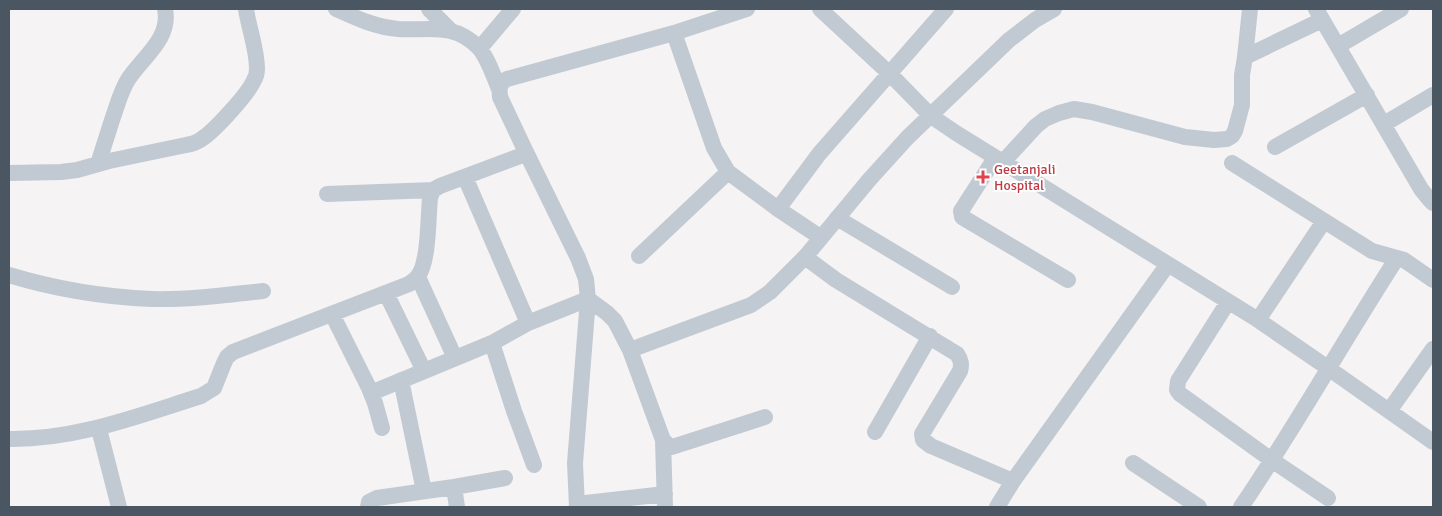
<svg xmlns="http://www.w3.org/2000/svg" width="1442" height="516" viewBox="0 0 1442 516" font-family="Signika,sans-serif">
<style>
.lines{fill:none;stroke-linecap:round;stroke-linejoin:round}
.minor{stroke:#c1cad2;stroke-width:16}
.health-dot{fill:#e0444e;stroke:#fff;stroke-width:2}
.labels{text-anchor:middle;stroke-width:4;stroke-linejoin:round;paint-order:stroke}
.health-label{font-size:14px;fill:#be3a42;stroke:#fff;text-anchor:start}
</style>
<rect width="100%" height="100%" fill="#f5f3f3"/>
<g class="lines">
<!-- minor -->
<path class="minor" d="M336 9C356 18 375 27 398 29 430 31 452 22 478 47 487 56 494 77 499 89
M429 9 450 30
M820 9 890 74 931 116 956 133 1255 318 1328 368 1433 442
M1316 9 1421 189 1429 199 1433 203
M674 33 714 148 728 172 778 209 820 237
M1338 46 1401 9
M480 48 513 9
M1245 57 1322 20
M1384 124 1433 95
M1275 147 1367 95
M524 148 578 258 586 279 588 299 575 463 577 507
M995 158 961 211 962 217 1068 280
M1003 162 1036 126 1045 119 1059 113 1074 109 1092 112 1185 137 1214 140 1227 139 1232 136 1235 131 1242 105V75L1245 57 1250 9
M1232 163 1372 251 1404 260 1433 280
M98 164C103 148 108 133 113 117 118 103 121 90 129 78 144 56 171 38 165 9
M9 173 61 172 77 170 109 161 186 145C193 144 198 142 203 138 215 130 249 93 254 80 256 77 257 73 257 69 257 49 249 29 246 9
M465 177 528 323
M327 194 433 190
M778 209 819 154 946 9
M837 218 952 287
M639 256 728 172
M805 257 836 280 957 354C961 360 962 364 960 371L922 434 923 440 931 446 1013 481
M9 275C55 289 103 297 152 299 189 300 226 295 263 291
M418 277 455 358
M386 293 424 371
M1228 302 1178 381 1177 390 1180 394 1273 461 1328 498
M332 314 369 388 375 403 382 428
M1258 320 1324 221
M492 343 514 411 534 465
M630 350 751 305 770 292 805 257 869 180 907 138 1009 40 1035 20 1054 9
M401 380 424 491
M371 393 492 343 528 323 588 299 607 313 615 321 630 350 663 440 665 507
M1389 411 1433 349
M99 429 119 507
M875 432 930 336
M9 439C76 440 137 416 201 396L214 388 224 363 227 357 233 352 409 284C412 282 416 279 418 276 429 262 428 217 430 198L433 190 440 186 520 156 523 153 524 148 500 97C499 88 499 84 507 79L674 33 747 9
M663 440 668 445 672 447 765 417
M1133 463 1199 507
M454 487 457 507
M577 504 665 494
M368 507 369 502 377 498 454 487 505 478
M997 507 1013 481 1168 264
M1241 507C1296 426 1344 340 1397 258"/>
</g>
<!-- markers -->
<path class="health-dot" d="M980.5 169.5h5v5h5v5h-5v5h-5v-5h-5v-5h5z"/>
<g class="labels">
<!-- health labels -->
<g class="health-label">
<text x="994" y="174">Geetanjali<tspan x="994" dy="16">Hospital</tspan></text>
</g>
</g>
<!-- border -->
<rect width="1442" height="516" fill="none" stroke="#4a5661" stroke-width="20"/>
</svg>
